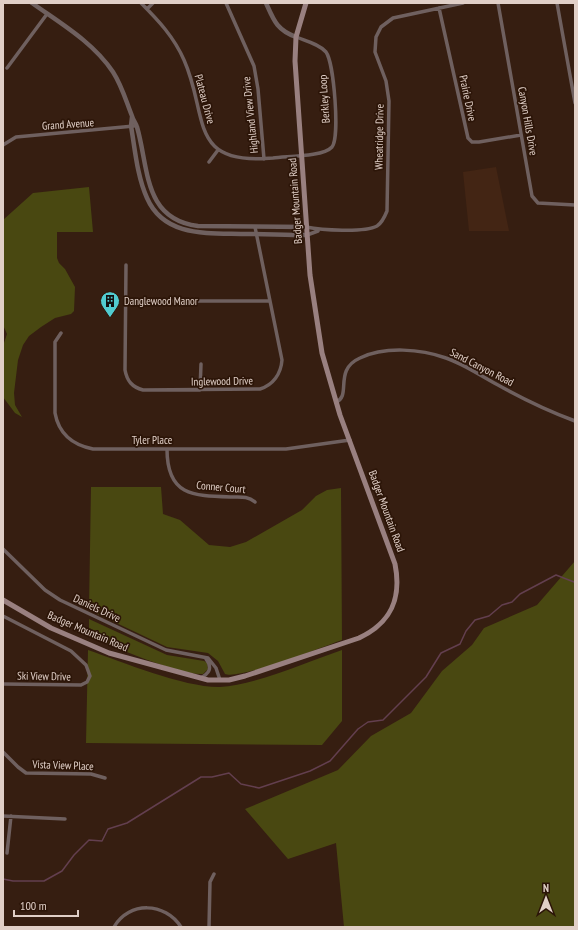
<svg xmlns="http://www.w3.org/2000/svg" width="578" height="930" viewBox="0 0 578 930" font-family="'PT Sans Narrow',sans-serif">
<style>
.built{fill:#432514}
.green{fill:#494811}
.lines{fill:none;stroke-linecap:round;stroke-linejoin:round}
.stream{stroke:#633f4f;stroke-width:1.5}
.minor{stroke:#6f605f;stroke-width:3.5}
.tertiary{stroke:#6f605f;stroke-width:4.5}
.secondary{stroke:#998080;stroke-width:5}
.labels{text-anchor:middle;stroke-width:3.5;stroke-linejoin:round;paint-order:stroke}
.street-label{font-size:11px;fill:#e0cfc7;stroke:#2c1508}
.poi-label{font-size:11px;fill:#e0cfc7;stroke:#2c1508;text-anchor:start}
</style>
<rect width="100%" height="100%" fill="#361e11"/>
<!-- built -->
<path class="built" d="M496 167 509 231H469L463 172Z"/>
<!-- green -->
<path class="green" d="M89 187 93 232H57V258L59 263 65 269 75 287 74 311 71 314 55 318 41 327 29 336 23 345 18 360 14 393 15 405 22 417 15 413 3 397V346L7 334 3 325V220L33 193Z
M91 487H161L163 514 180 520 209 545 230 547 246 542 302 510 316 496 327 490 341 488 342 640C322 647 240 680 225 674L218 661 208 653 167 647 89 610Z
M575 561V927H344L336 843 288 859 245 809 338 770 371 736 411 713 442 671 472 645 484 628 537 605Z
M89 619 167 655 204 661 207 663 208 669 203 674C182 676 111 646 89 636Z
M88 650C122 662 186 688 220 687 255 685 307 662 342 650V721L322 745 86 743Z"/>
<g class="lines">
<!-- stream -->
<path class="stream" d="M3 879 13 881H44L62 871 74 855 89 840 102 841 108 829 127 823 201 777H212L229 773 241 784 259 788 310 771 330 761 358 729 368 722 383 720 426 677 441 653 460 644 466 631 475 620 489 616 502 605 512 602 520 594 556 575 574 582 575 580"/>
<!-- minor -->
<path class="minor" d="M141 3C158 20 174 37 184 60 209 116 187 166 273 158 286 156 323 157 332 147 340 137 334 63 326 52 319 44 306 41 296 37
M226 3 254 66 258 89 264 159
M498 3 532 196 538 203 575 205
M557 3 575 103
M439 8 468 138 472 142H479L521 135
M147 9 153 3
M7 68 47 14
M3 145 16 137 134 126
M209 162 218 150
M306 227C321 230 364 233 377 226 382 223 385 216 387 211L389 101 386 81 375 52 376 37 381 27 393 18 463 3
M307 235 318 231
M126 265 125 370C127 381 132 387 143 390L260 389C273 385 281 374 282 360L255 227
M126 301H269
M61 333 55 342V413C59 435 73 445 93 449H286L350 440
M200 390 201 364
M336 402C352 396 333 370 360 358 385 346 421 349 446 358 464 364 481 376 498 385 523 399 548 411 575 421
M167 449C167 496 193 496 232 497 241 497 248 496 255 502
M3 549 45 590 60 600 166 650 208 658 216 668 220 680
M3 616 71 651 86 665 90 676 87 682 81 685 3 684
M200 678C209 674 213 668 206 659
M3 752 18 767 26 773 91 774 105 778
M3 816 65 819
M7 853 11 816
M114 927C129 901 165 902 181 927
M209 927 210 882 214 874"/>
<!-- tertiary -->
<path class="tertiary" d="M32 3C60 23 93 42 113 72 122 86 126 101 132 116 133 120 136 123 137 127 149 168 143 219 198 226L306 227
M266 3C274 21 277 30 296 37
M132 117 131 126C135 149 137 176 147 198 164 237 207 233 243 234 264 234 286 235 307 235"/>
<!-- secondary -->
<path class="secondary" d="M3 600 51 628 109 653 208 680H229L245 676 359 638C391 623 402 599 395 564L340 415 322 353 310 275 295 61 296 37 306 3"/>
</g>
<!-- icons -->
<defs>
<g id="building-pin" transform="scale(1)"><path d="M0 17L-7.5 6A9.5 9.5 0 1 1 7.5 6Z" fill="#51ccd1" stroke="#2c1508"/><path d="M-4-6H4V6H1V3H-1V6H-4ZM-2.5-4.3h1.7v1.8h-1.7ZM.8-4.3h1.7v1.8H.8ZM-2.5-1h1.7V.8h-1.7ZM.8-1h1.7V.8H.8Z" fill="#111"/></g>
</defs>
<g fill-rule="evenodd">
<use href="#building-pin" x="110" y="301"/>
</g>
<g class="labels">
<!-- street labels -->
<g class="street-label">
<text transform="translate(468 98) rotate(78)" y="4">Prairie Drive</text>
<text transform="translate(205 99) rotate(75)" y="4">Plateau Drive</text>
<text transform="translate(324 99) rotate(-94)" y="4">Berkley Loop</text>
<text transform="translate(250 115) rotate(-96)" y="4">Highland View Drive</text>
<text transform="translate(528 121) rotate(80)" y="4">Canyon Hills Drive</text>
<text transform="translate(68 124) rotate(-4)" y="4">Grand Avenue</text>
<text transform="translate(379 137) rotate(-89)" y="4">Wheatridge Drive</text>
<text transform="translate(295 201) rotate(-94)" y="4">Badger Mountain Road</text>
<text transform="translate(482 367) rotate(27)" y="4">Sand Canyon Road</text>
<text transform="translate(222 381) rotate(-1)" y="4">Inglewood Drive</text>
<text x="152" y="444">Tyler Place</text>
<text transform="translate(221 487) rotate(5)" y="4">Conner Court</text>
<text transform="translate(387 511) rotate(70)" y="4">Badger Mountain Road</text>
<text transform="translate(97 608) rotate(25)" y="4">Daniels Drive</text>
<text transform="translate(88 631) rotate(23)" y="4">Badger Mountain Road</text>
<text transform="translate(44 676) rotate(1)" y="4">Ski View Drive</text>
<text transform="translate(63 765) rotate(2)" y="4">Vista View Place</text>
</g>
<!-- poi labels -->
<g class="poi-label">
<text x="124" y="305">Danglewood Manor</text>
</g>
</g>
<!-- border -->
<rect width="578" height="930" fill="none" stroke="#e0cfc7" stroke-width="8"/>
<!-- north arrow -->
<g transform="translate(546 898)" stroke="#2c1508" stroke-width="3" paint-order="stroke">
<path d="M0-3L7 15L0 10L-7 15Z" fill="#e0cfc7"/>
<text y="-6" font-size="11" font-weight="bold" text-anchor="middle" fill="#e0cfc7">N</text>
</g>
<!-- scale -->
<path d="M14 910v6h64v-6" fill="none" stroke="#e0cfc7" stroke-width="2"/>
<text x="20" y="910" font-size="12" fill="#e0cfc7" stroke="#2c1508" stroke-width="3" paint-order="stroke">100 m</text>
</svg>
